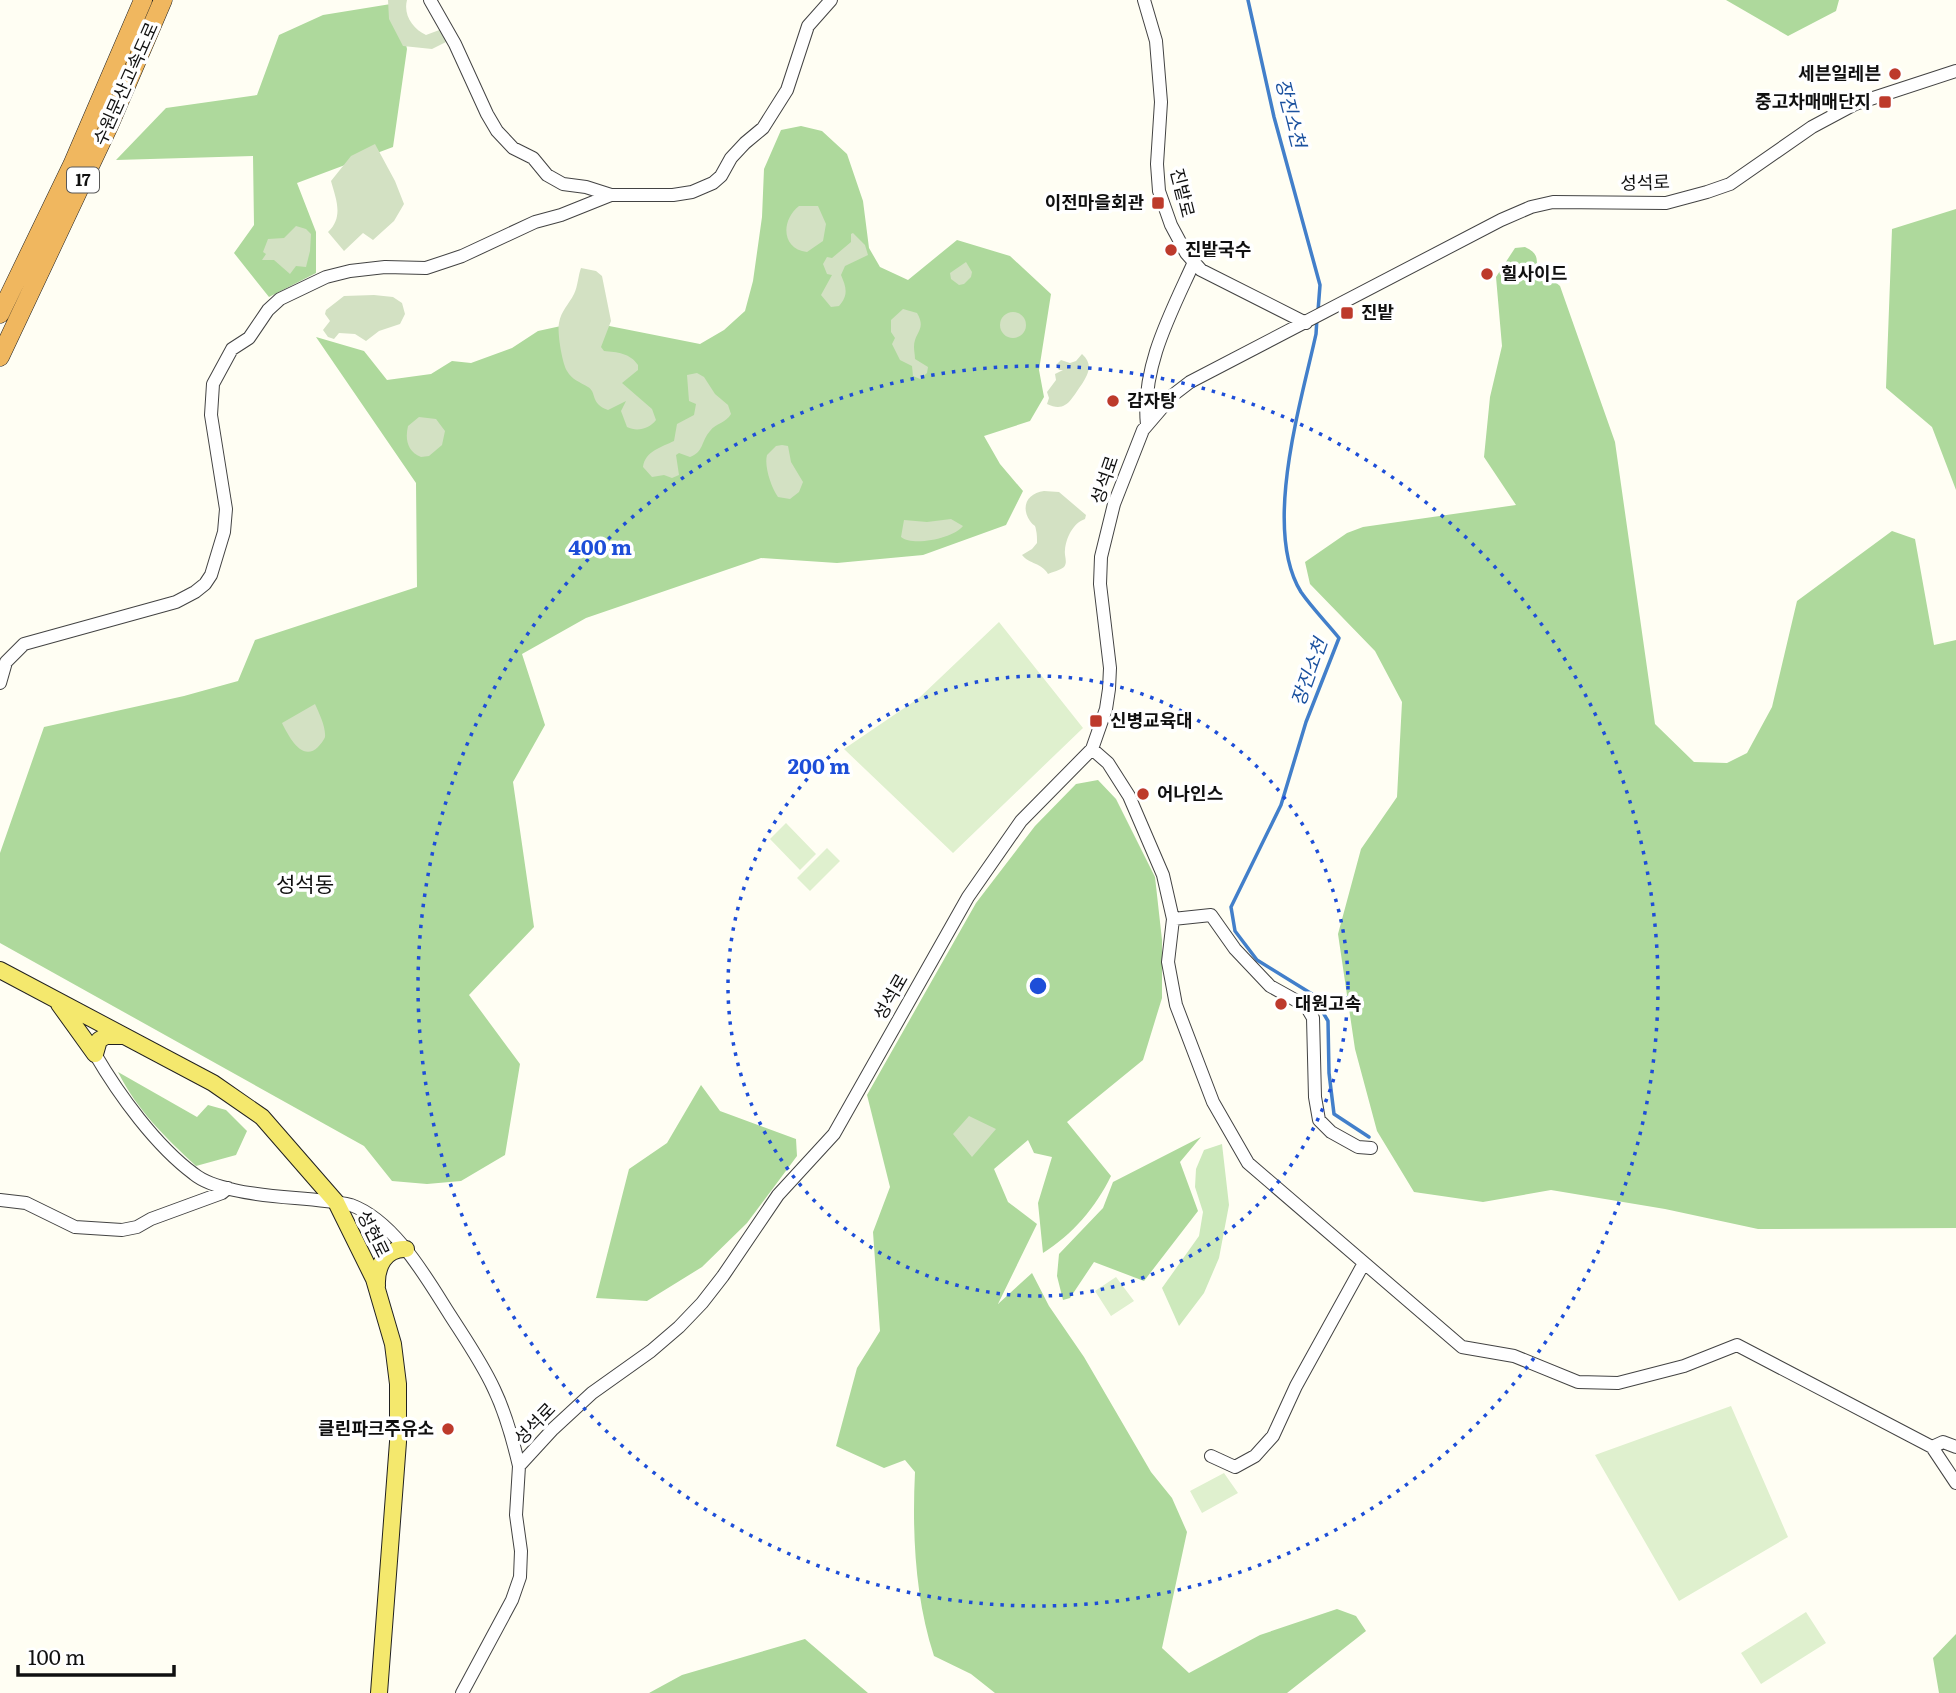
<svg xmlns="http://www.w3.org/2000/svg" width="1956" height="1693" viewBox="0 0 1956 1693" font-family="Literata,'Noto Sans KR',serif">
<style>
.green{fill:#cde9bc}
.forest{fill:#aed99c}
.cemetery{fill:#d3e1c3}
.pitch{fill:#dff0ce}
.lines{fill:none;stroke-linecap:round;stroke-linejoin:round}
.stream{stroke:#427fca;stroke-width:3.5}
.minor-casing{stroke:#434343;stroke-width:14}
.major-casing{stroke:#212121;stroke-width:18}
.highway-casing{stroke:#212121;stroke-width:19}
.minor{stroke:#fff;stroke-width:12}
.major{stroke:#f4e86d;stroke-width:16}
.highway{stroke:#f0b75f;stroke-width:18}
.ring{fill:none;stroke:#1d4ed8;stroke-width:3.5;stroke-dasharray:3.5 7}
.poi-dot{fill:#bd3a2b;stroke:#fff;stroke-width:2.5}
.labels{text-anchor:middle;stroke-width:7;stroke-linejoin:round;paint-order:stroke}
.shield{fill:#fff;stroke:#585858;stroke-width:2}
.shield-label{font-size:16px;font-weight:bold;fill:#101010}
.poi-label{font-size:18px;font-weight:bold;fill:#101010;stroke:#fff;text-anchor:start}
.street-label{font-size:18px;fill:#101010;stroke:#fff}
.water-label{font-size:19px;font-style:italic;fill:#1b519f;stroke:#fff}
.quarter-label{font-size:21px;fill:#101010;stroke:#fff}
.centre{fill:#1d4ed8;stroke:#fff;stroke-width:3.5}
.ring-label{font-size:21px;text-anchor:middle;font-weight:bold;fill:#1d4ed8;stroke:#fff;stroke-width:7;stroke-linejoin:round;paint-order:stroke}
</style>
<rect width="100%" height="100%" fill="#fffef3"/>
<!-- green -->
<path class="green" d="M1222 1144 1229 1205 1219 1258 1204 1293 1179 1326 1162 1288 1199 1236 1203 1212 1195 1187 1196 1169 1204 1150Z"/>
<!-- forest -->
<path class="forest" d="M1726 0H1839L1836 11 1788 36Z
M397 3 407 49 393 147 297 183 316 232V273L269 297 234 253 254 225 253 156 116 160 166 108 257 95 279 35 323 15Z
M801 126 822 131 847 154 863 201 869 248 880 267 908 280 957 240 1010 256 1051 294 1039 370 1044 397 1030 421 984 436 1000 464 1023 491 1006 525 923 555 837 563 761 558 586 618 522 654 545 725 513 782 534 927 469 995 520 1064 505 1155 461 1181 427 1184 392 1181 364 1146 0 943V853L44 727 184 696 238 681 255 640 417 587 416 483 316 337 364 351 387 380 431 374 452 361 471 363 512 348 538 331 584 321 700 344 724 330 745 311 753 281 762 217 764 169 781 130Z
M1956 209V490L1932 427 1886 388 1892 229Z
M1525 247C1544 256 1532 263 1541 274 1546 280 1554 280 1560 286L1615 442 1655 724 1694 762 1727 763 1747 753 1772 707 1797 601 1892 531 1915 539 1934 645 1956 640V1228L1758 1229 1665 1209 1551 1190 1483 1202 1414 1192 1377 1131 1355 1049 1338 934 1361 849 1397 797 1402 702 1375 651 1310 584 1305 562 1347 533 1363 527 1516 505 1484 457 1490 397 1502 346 1496 277 1515 248Z
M1098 780 1116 799 1155 877 1162 940V998L1143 1060 1067 1122 1111 1176C1096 1207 1072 1235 1043 1253L1038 1203 1052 1157 1034 1153 1028 1140 994 1169 1008 1202 1037 1224 998 1304 1032 1273 1049 1306 1084 1357 1151 1472 1172 1498 1187 1532 1162 1648 1189 1673 1260 1635 1337 1609 1356 1616 1366 1631 1287 1693H995L971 1674 934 1656C915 1598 912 1533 915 1472L905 1460 884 1468 836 1446 857 1368 880 1331 873 1232 890 1187 867 1095 976 903 1035 826 1076 784Z
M118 1072 197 1117 208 1105 226 1110 247 1131 236 1155 196 1166C165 1137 137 1110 118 1072Z
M701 1085 720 1111 796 1139 797 1156 747 1223 702 1267 647 1301 596 1298 629 1169 667 1143Z
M1201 1137 1180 1162 1198 1211 1144 1281 1094 1262 1070 1298 1063 1300 1057 1276 1059 1254 1103 1208 1113 1182Z
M1956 1634V1693H1939L1933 1658Z
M805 1639 868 1693H649L682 1675Z"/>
<!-- cemetery -->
<path class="cemetery" d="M388 0H407C403 15 413 29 426 35L442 29 450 43 446 42 432 49 403 46 389 19Z
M375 144 395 181 404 204 394 221 373 240 363 233 344 251 328 232C344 217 336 199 331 181L351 156Z
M799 206H818L826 224 823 241 807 252C781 249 781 220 799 206Z
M296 226 306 229 311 234 310 251 306 267 296 266 290 274 274 260H262L266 254 263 252 268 239 284 238Z
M853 233 865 245 868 255 845 266 841 275C846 287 849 295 839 306L831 307 821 295 832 275 827 274 823 264 827 257 832 258 851 242V234Z
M966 262 972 272 971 277 964 284 959 285 951 279 950 273Z
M581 268 596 271 602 276 611 321 601 347 604 351C617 352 630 353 638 365V370L622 383 652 409 656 420C649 429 637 432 627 427L621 411 626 401 608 410C590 404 597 392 588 387 580 382 572 380 567 371 562 363 557 332 559 323 561 311 569 304 574 294 578 286 578 276 581 268Z
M374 295 393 297 402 303 405 314 400 324 379 331 366 341 355 334 339 333 334 339 328 337 323 330 330 321 325 314 326 310 344 296Z
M903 309 917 313C927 330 914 332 914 347 914 351 915 355 915 359L928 367 927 373 920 379 913 376 912 366 900 360 892 344 895 338 891 332V320Z
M1000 325a13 13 0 1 1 26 0a13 13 0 1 1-26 0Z
M1082 354C1093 364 1089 373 1082 384 1072 397 1067 414 1047 404L1049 398 1047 392 1056 380 1055 374 1063 370H1059L1056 365 1061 360 1070 363 1076 361Z
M697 373 704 377 715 394 728 405 731 414C726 423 716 423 710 431 701 441 704 452 690 457L679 453 676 455 679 475 672 478 664 475 652 477 643 467C645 451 662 447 674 441L677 424 694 415 696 404 689 401 687 375Z
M419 417 436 419 445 431 442 445 429 456 421 457C407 451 405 439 408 426Z
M782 445 788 446 791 462 803 482 799 492 790 499 778 497C771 487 764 466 767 455L776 446Z
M1044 491 1059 492 1086 515 1085 519C1073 523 1066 538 1065 550 1064 556 1068 562 1064 567 1061 570 1052 572 1048 574 1042 563 1029 564 1022 555L1032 549 1037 543C1037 538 1037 534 1036 530 1035 523 1034 527 1030 521 1020 506 1028 493 1044 491Z
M951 519 963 526C954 538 913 547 901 537L904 520 927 522Z
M315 704C319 713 326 727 325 737 324 740 320 745 318 747 302 763 288 735 282 723Z
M969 1116 996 1129 972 1157 953 1134Z"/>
<!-- pitch -->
<path class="pitch" d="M999 622 1083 728 953 853 844 749 919 698Z
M786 823 816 854 800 870 770 839Z
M827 848 840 861 810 891 797 878Z
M1116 1277 1134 1301 1111 1316 1095 1291Z
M1731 1406 1788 1537 1679 1601 1595 1455Z
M1224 1473 1238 1493 1202 1513 1190 1491Z
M1806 1612 1826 1643 1761 1684 1741 1653Z"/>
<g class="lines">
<!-- stream -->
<path class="stream" d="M1248 0 1274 117 1320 285 1318 311
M1317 318 1316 334C1301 403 1262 529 1301 592 1312 608 1327 623 1339 638L1306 722 1281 805 1231 907 1235 931 1257 960 1312 994 1328 1021 1329 1073 1334 1114 1369 1137"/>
<!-- minor casing -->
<g class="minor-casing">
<path id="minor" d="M430 0 455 44 487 114 497 131 513 148 533 158 547 175 563 184 586 187 611 195H673L692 192 713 183 721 176 731 158 745 143 763 128 787 90 808 26 831 0
M1144 0 1156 41 1161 102 1157 164 1159 191 1171 225 1186 253 1201 270 1306 323
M1147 425C1141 367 1171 313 1194 262
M0 683 6 662 24 644 176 602 195 592 205 584 211 575 224 532 226 509 211 415 213 384 232 349 249 338 268 310 280 299 326 277 350 271 385 267 426 268 462 256 535 222 561 215 611 195
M1092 749 1108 763 1129 796 1163 875 1173 919 1168 962 1176 1005 1213 1102 1248 1163 1462 1347 1514 1356 1578 1382 1618 1383 1684 1366 1737 1345 1932 1447 1956 1483
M1173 919 1211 915 1235 949 1270 986 1306 1006 1313 1018 1315 1097 1319 1120 1331 1132 1358 1147 1371 1148
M95 1054C119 1095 156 1146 194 1174 205 1183 220 1187 234 1190 273 1199 313 1197 351 1205 395 1221 427 1279 450 1315 466 1340 482 1363 494 1389 506 1414 513 1440 519 1466
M0 1200 26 1203 75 1227 122 1230 137 1227 151 1219 222 1193 228 1188
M1932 1447 1943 1442 1956 1447
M1211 1456 1235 1467 1255 1456 1273 1436 1296 1386 1364 1263
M462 1693 512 1600 520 1577 521 1551 516 1515 519 1466 553 1429 592 1393 651 1351 679 1327 702 1303 723 1276 778 1195 834 1134 968 897 1021 821 1092 749 1106 709 1109 689 1110 668 1100 584 1101 557 1114 504 1143 430 1173 395 1190 382 1501 220 1531 207 1553 202 1666 203 1707 192 1730 184 1812 127 1855 104 1956 71"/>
</g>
<!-- major casing -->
<g class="major-casing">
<path id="major" d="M0 970 213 1083 262 1117 336 1202 374 1279 393 1344 398 1384V1442L379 1693
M59 1004 95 1054 99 1040 106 1036H124
M377 1286C376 1267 385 1248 406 1249"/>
</g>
<!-- highway casing -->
<g class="highway-casing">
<path id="highway" d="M0 314 72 165 143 0
M0 357 109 126 163 0"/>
</g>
<!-- minor -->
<use href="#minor" class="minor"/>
<!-- major -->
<use href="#major" class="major"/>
<!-- highway -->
<use href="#highway" class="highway"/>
</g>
<!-- distance rings -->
<g class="ring">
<circle cx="1038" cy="986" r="310"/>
<circle cx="1038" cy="986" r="620"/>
</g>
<!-- markers -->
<g class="poi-dot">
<circle cx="1895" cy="74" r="7"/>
<rect x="1878" y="95" width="14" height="14" rx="3.5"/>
<rect x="1151" y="196" width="14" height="14" rx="3.5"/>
<circle cx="1171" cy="250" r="7"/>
<circle cx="1487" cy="274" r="7"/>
<rect x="1340" y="306" width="14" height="14" rx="3.5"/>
<circle cx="1113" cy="401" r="7"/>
<rect x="1089" y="714" width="14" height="14" rx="3.5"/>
<circle cx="1143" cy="794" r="7"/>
<circle cx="1281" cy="1004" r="7"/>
<circle cx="448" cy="1429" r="7"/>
</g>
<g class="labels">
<!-- shield labels -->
<rect class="shield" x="67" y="167.5" width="32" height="25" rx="5"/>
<g class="shield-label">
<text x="83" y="186">17</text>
</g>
<!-- poi labels -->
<g class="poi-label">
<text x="1881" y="80" text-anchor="end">세븐일레븐</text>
<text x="1871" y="108" text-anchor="end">중고차매매단지</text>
<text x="1144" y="209" text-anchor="end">이전마을회관</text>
<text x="1185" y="256">진밭국수</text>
<text x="1501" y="280">힐사이드</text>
<text x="1361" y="319">진밭</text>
<text x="1127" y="407">감자탕</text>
<text x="1110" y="727">신병교육대</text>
<text x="1157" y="800">어나인스</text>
<text x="1295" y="1010">대원고속</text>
<text x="434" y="1435" text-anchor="end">클린파크주유소</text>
</g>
<!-- street labels -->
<g class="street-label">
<text transform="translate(126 84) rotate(-66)" y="6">수원문산고속도로</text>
<text transform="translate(1645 183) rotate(-2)" y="6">성석로</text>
<text transform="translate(1182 193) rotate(76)" y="6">진밭로</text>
<text transform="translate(1105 480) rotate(-71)" y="6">성석로</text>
<text transform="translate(891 997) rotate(-60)" y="6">성석로</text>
<text transform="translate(373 1234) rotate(64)" y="6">성현로</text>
<text transform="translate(535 1424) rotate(-46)" y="6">성석로</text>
</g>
<!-- water labels -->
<g class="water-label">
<text transform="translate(1291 113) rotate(76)" y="7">장진소천</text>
<text transform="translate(1309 672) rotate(-70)" y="7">장진소천</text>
</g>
<!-- quarter labels -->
<g class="quarter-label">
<text x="305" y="892">성석동</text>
</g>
</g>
<circle cx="1038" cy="986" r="10" class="centre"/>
<g class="ring-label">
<text x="600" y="555">400 m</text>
<text x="819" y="774">200 m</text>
</g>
<!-- scale -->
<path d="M18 1665v10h156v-10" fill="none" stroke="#101010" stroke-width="3.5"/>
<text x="28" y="1665" font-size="21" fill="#101010" stroke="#ffffff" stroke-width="5" paint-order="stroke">100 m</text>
</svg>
